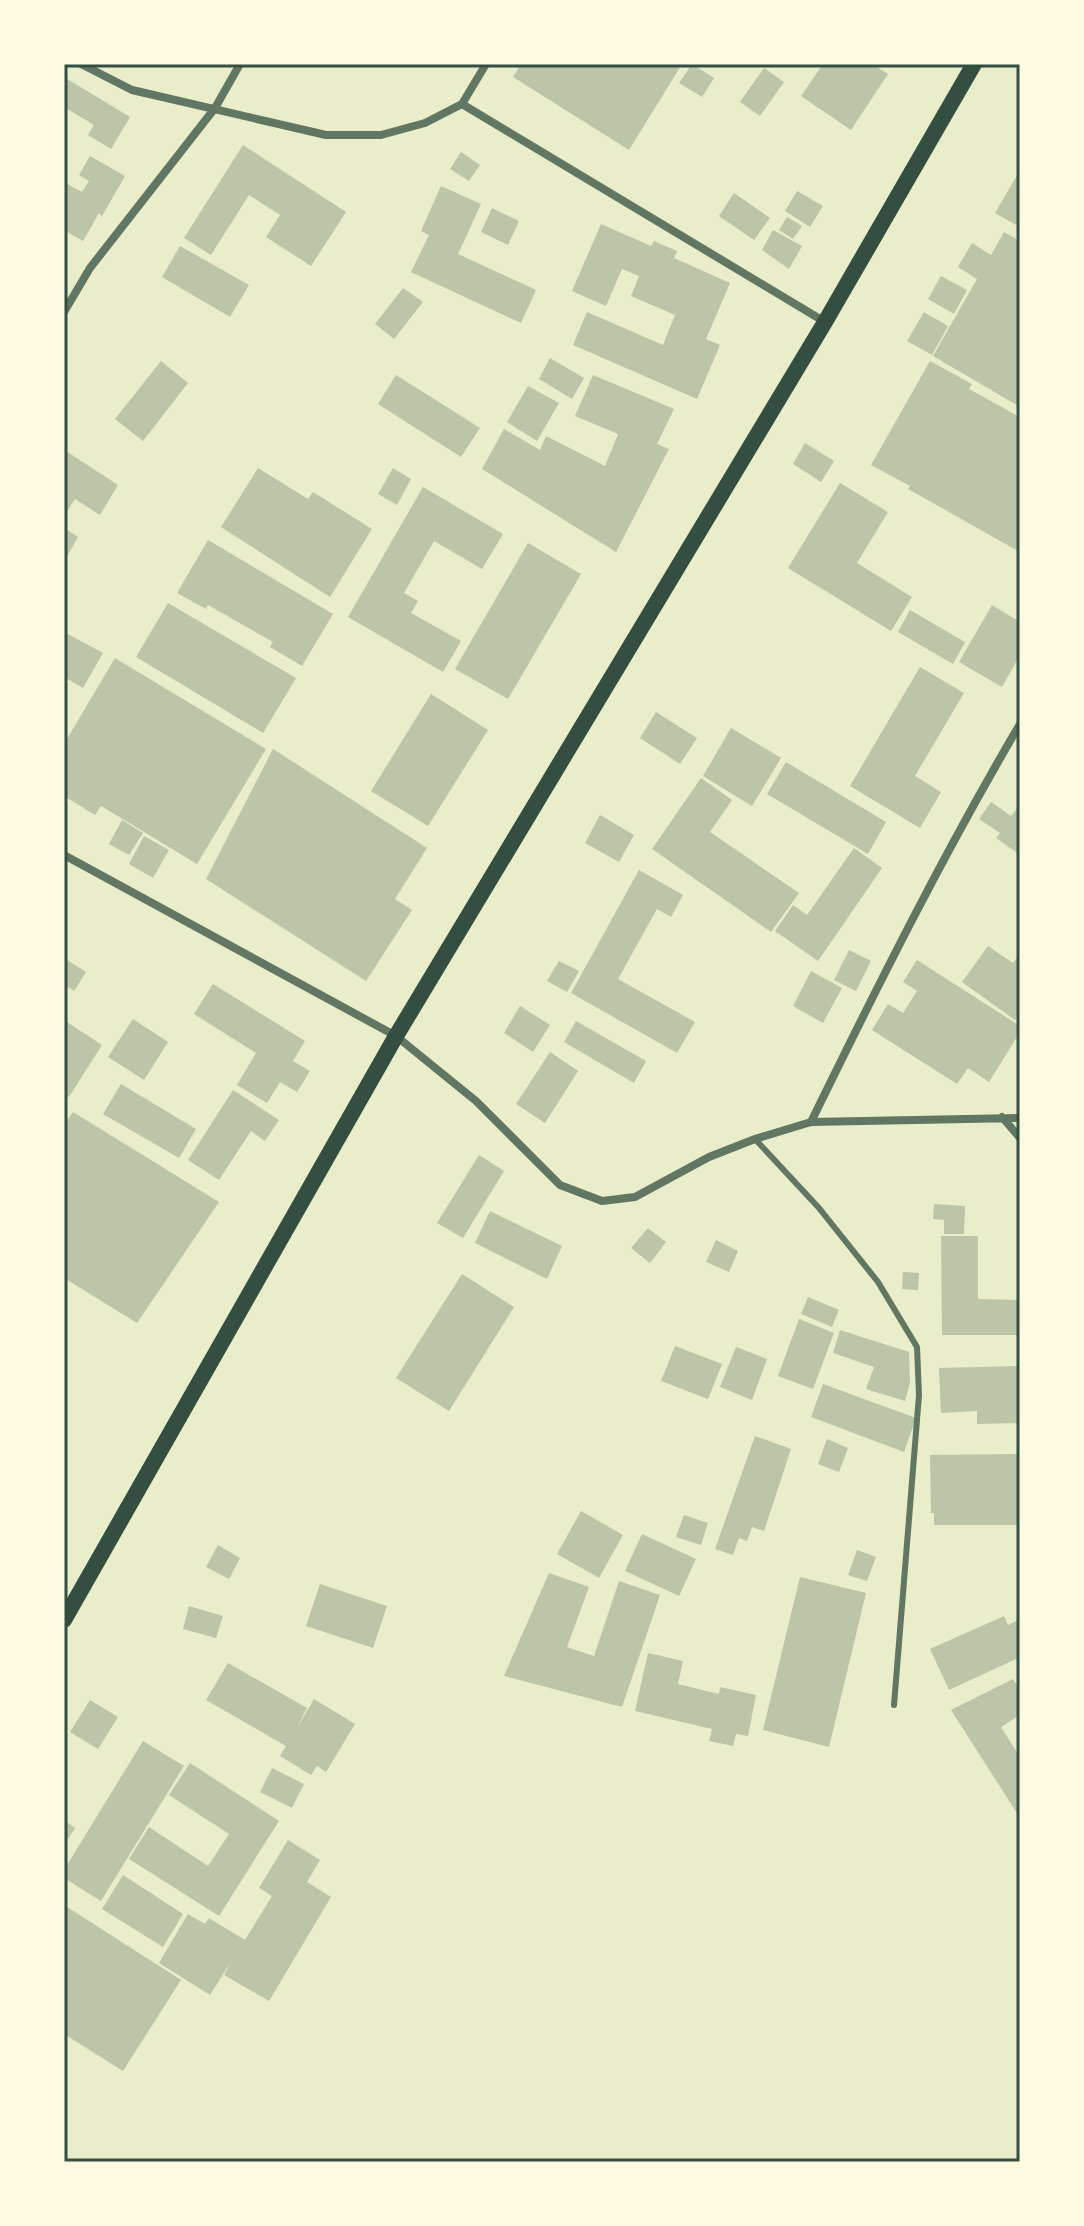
<svg xmlns="http://www.w3.org/2000/svg" width="1084" height="2226" viewBox="0 0 1084 2226" font-family="Jost,sans-serif">
<style>
.building{fill:#bcc5a7}
.lines{fill:none;stroke-linecap:round;stroke-linejoin:round}
.service{stroke:#617663;stroke-width:6}
.minor{stroke:#617663;stroke-width:8}
.secondary{stroke:#344e41;stroke-width:16}
.neatline{fill:none;stroke:#344e41;stroke-width:3}
</style>
<rect width="100%" height="100%" fill="#e9edc9"/>
<!-- building -->
<path class="building" d="M521 64H682L629 150 513 77Z
M692 64 714 78 702 97 679 83Z
M823 64H872L888 74 851 130 801 96Z
M764 68 784 82 760 116 740 102Z
M64 77 130 117 111 149 88 135 94 125 64 107Z
M243 145 346 212 311 266 266 237 280 215 249 195 211 255 184 238Z
M461 152 480 165 469 181 450 169Z
M90 156 125 176 102 216 99 213 83 241 64 230V182L82 192 89 181 79 175Z
M1020 170V227L995 213Z
M441 186 481 204 458 254 536 290 521 323 411 272 429 235 421 231Z
M797 191 823 206 810 227 785 211Z
M734 193 770 218 754 240 719 216Z
M492 208 519 221 508 245 481 232Z
M787 217 802 226 793 239 779 230Z
M601 224 651 246 654 241 677 251 674 258 730 283 706 339 720 345 697 399 573 345 587 312 663 345 675 315 631 296 639 276 622 269 606 306 572 291Z
M773 230 802 246 789 269 762 250Z
M1004 232 1020 241V407L933 356 977 279 958 267 972 243 991 255Z
M180 246 249 285 230 317 162 277Z
M941 276 967 290 954 314 928 299Z
M403 288 423 302 394 339 375 324Z
M924 312 948 326 932 355 907 341Z
M550 358 584 378 572 399 539 379Z
M161 361 188 383 143 441 115 419Z
M930 361 972 384 969 389 1020 417V552L908 489 910 486 871 465Z
M396 375 480 428 461 457 378 404Z
M593 375 674 409 657 444 669 449 616 552 482 469 504 429 540 450 546 436 605 466 618 434 575 416Z
M528 386 559 403 537 441 507 422Z
M805 443 834 461 821 482 793 464Z
M66 451 118 485 100 515 75 499 64 516Z
M258 468 308 499 313 492 372 529 330 597 221 527Z
M393 468 411 479 397 505 378 494Z
M840 483 888 512 857 563 912 597 891 631 788 568Z
M423 487 503 534 482 569 434 541 404 593 418 601 411 613 461 641 443 672 348 617Z
M64 528 78 537 64 562Z
M208 540 333 614 302 666 270 647 273 642 208 605 206 609 177 593Z
M528 543 581 574 508 699 455 669Z
M168 603 296 678 263 733 136 657Z
M992 605 1020 622V655L1002 687 959 662Z
M910 610 965 642 953 664 898 632Z
M64 632 103 653 83 688 64 677Z
M115 658 266 749 197 864 101 806 95 815 64 796V744Z
M920 667 964 693 915 776 941 792 920 828 850 786Z
M431 694 488 730 428 826 371 791Z
M656 712 697 738 680 764 640 738Z
M731 728 781 758 752 806 703 776Z
M273 749 427 848 395 899 412 910 366 981 206 879Z
M786 762 886 822 868 854 767 794Z
M701 778 732 800 710 832 799 893 771 932 652 849Z
M991 802 1011 816 1020 805V855L996 838 1000 833 979 819Z
M600 815 634 835 619 862 585 843Z
M122 820 143 833 129 855 109 844Z
M144 836 169 850 153 878 129 864Z
M854 848 882 868 818 961 775 931 793 905 807 915Z
M639 870 683 895 671 917 657 909 618 979 695 1022 677 1053 571 993Z
M988 946 1013 963 1020 953V1013L1015 1020 962 982Z
M849 950 871 961 856 991 834 980Z
M64 958 86 972 74 991 68 987 64 993Z
M917 960 1020 1026V1032L989 1082 968 1068 957 1084 872 1030 888 1004 903 1013 917 991 903 982Z
M559 961 579 971 567 992 547 981Z
M811 971 842 988 823 1023 793 1006Z
M213 984 305 1041 293 1061 310 1071 297 1092 280 1082 267 1103 237 1085 256 1053 194 1014Z
M520 1006 550 1025 533 1052 504 1033Z
M133 1019 168 1042 144 1080 108 1057Z
M64 1020 102 1045 69 1097 64 1093Z
M576 1021 646 1061 634 1083 564 1042Z
M550 1052 578 1071 545 1123 516 1104Z
M121 1084 196 1129 179 1158 103 1114Z
M233 1090 279 1120 265 1141 251 1131 219 1180 188 1160Z
M73 1112 219 1202 137 1323 64 1278V1125Z
M479 1155 504 1171 463 1238 437 1223Z
M934 1204 965 1206 964 1234H944V1220L933 1219Z
M490 1211 562 1246 547 1279 475 1243Z
M648 1228 666 1242 650 1263 631 1248Z
M941 1236H978V1299L1020 1300V1335H942Z
M716 1240 738 1251 729 1272 706 1262Z
M903 1272 919 1273 918 1290 902 1289Z
M462 1274 514 1307 449 1411 396 1378Z
M808 1297 839 1310 832 1327 801 1314Z
M799 1319 834 1333 813 1389 778 1376Z
M840 1330 909 1352 910 1383 905 1401 866 1389 874 1367 833 1353Z
M675 1346 722 1364 708 1399 661 1381Z
M736 1347 767 1359 752 1400 720 1387Z
M1020 1366V1423L977 1424V1411L941 1413 939 1368Z
M823 1384 916 1418 904 1452 811 1417Z
M755 1436 791 1449 764 1531 752 1527 747 1541 739 1538 733 1555 715 1549Z
M827 1439 848 1448 839 1472 818 1464Z
M1020 1454V1525H934V1513H931L930 1455Z
M581 1511 623 1535 599 1578 557 1554Z
M684 1515 708 1523 701 1545 676 1537Z
M642 1534 696 1559 679 1596 625 1571Z
M218 1545 240 1558 229 1579 206 1567Z
M857 1550 876 1557 867 1581 848 1575Z
M549 1573 589 1587 567 1647 594 1656 619 1581 660 1595 622 1707 504 1676Z
M800 1577 866 1593 829 1747 763 1730Z
M320 1584 387 1606 373 1648 306 1626Z
M189 1606 223 1616 216 1638 183 1629Z
M1004 1616 1008 1625 1020 1619V1657L949 1690 930 1649Z
M648 1653 683 1661 678 1684 719 1694 720 1687 756 1695 748 1736 736 1734 733 1746 709 1741 712 1729 635 1711Z
M228 1663 307 1708 297 1728 314 1699 355 1724 326 1772 317 1766 311 1775 280 1756 286 1746 206 1700Z
M1013 1679 1020 1690V1715L1001 1727 1020 1757V1818L951 1710Z
M90 1700 118 1717 98 1749 70 1732Z
M143 1741 184 1766 101 1901 64 1878V1870Z
M190 1763 279 1821 219 1916 129 1859 149 1827 208 1866 229 1834 169 1795Z
M272 1768 304 1784 292 1808 260 1792Z
M64 1820 75 1828 64 1845Z
M288 1840 320 1860 307 1882 331 1897 269 2001 224 1975 232 1960 210 1995 159 1963 188 1914 205 1924 209 1918 245 1940 272 1896 259 1888Z
M123 1875 183 1914 163 1947 102 1909Z
M64 1905 181 1980 123 2071 64 2034Z"/>
<g class="lines">
<!-- service -->
<path class="service" d="M755 1139 819 1208 878 1282 917 1347 919 1395 894 1705"/>
<!-- minor -->
<path class="minor" d="M81 64 132 90 326 135H381L425 123 462 104 486 64
M462 104 825 322
M64 312 90 268 215 108 240 64
M64 855 396 1036 476 1101 560 1185 602 1201 635 1197 709 1157 755 1139 811 1122 1020 1118
M1002 1117 1020 1138
M811 1122C877 987 944 853 1020 724"/>
<!-- secondary -->
<path class="secondary" d="M64 1620 396 1036 825 322 974 64"/>
</g>
<!-- border -->
<rect width="1084" height="2226" fill="none" stroke="#fefae0" stroke-width="132"/>
<rect x="66" y="66" width="952" height="2094" class="neatline"/>
</svg>
